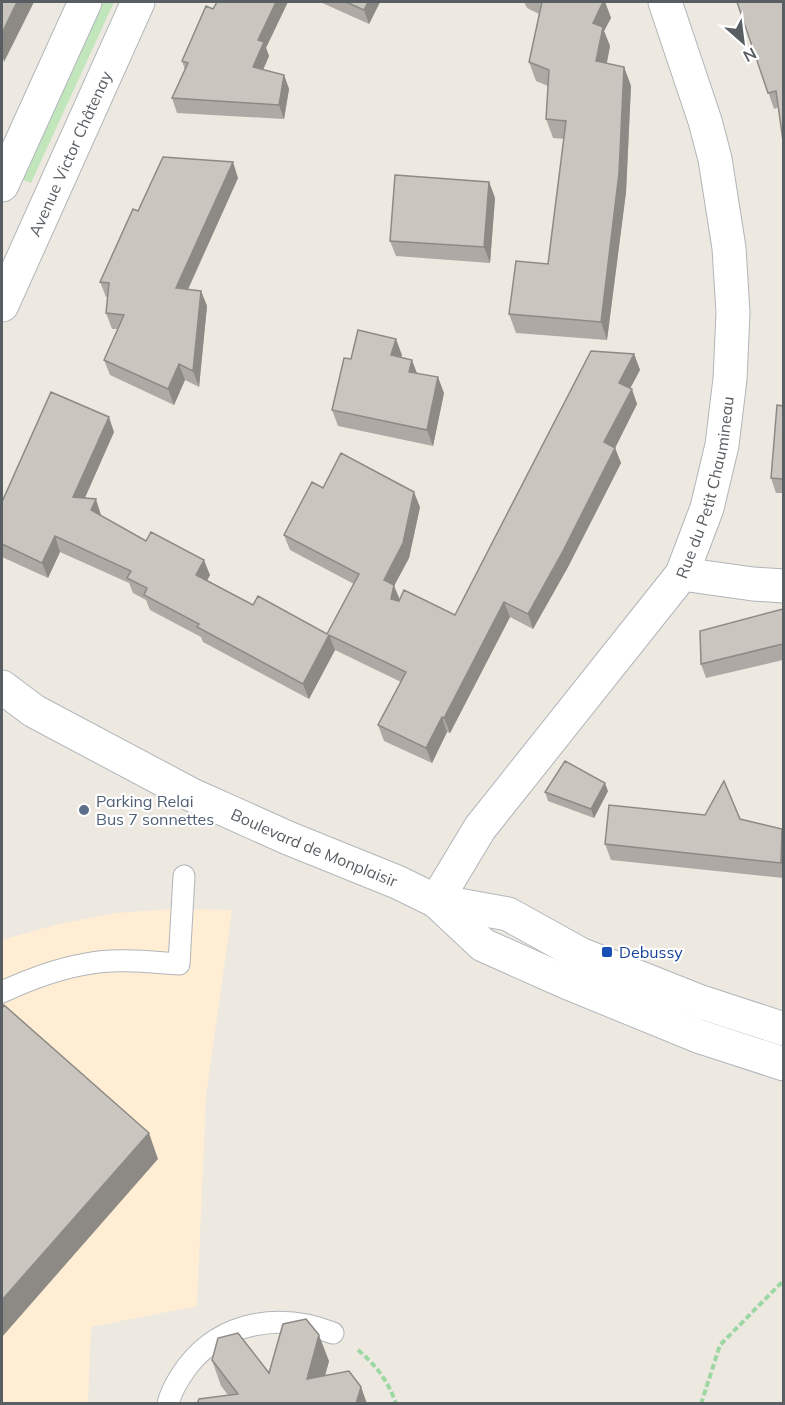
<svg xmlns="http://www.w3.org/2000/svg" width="785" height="1405" viewBox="0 0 785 1405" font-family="Mulish,sans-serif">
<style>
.commercial{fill:#ffeed3}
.green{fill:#c2e6bb}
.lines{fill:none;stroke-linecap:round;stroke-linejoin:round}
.lane-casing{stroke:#b1b5b9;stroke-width:23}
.street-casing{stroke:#b1b5b9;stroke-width:35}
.secondary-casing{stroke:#b2b7bc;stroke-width:35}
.path{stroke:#9dd8a3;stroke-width:4;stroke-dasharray:6 3;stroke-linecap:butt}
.lane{stroke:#fff;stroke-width:21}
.street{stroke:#fff;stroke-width:33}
.secondary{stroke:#fff;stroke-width:33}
.wall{fill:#aea9a4}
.shaded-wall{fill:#8d8a86}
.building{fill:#cac5bf;stroke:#8d8a86;stroke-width:1.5}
.service-dot{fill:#5c6f8a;stroke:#fff;stroke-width:2}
.transit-dot{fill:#1a4fb4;stroke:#fff;stroke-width:2}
.labels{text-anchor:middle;stroke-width:4.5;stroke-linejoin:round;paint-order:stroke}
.street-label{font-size:16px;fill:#595e62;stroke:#fff}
.service-label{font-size:16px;fill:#4e5e75;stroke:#fff;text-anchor:start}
.transit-label{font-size:16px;fill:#164399;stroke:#fff;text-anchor:start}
</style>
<rect width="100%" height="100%" fill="#ede8e0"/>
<!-- commercial -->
<path class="commercial" d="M174 909 232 910 206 1096 197 1306 91 1327 88 1403 2 1404V940L59 924 116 913Z"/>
<!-- green -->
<path class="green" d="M102 2H114L31 183 21 179Z"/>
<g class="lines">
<!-- lane casing -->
<g class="lane-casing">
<path id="lane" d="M2 992C28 980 56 969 86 964 115 958 149 962 179 964L184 876
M168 1404C171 1390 179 1378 187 1367 222 1321 281 1312 333 1333"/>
</g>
<!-- street casing -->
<g class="street-casing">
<g id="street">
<path d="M682 574 753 584 784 586"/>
<path id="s1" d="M436 901 480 828 682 574 707 508 722 445 730 379 733 313 729 248 715 159 705 121 665 2"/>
</g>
</g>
<!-- secondary casing -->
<g class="secondary-casing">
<g id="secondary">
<path d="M2 185 85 2"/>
<path id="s2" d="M2 305 138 2"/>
<path id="s3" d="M2 687 34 711 192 795 288 838 397 882 436 901 483 945 566 982 698 1036 784 1064"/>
<path d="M436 901 508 914 580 954 701 1002 784 1029"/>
</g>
</g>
<!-- path -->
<path class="path" d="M358 1350C375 1364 389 1382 396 1404
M701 1404 720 1345 784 1280"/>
<!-- lane -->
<use href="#lane" class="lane"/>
<!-- street -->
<use href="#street" class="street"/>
<!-- secondary -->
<use href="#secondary" class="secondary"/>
</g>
<!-- wall -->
<path class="wall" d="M320 2H380L369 24Z
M524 2H605L611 18 604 31 610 46 607 63 624 67 631 86 626 192 607 340 516 333 509 314 548 264 564 139 553 138 546 119 548 86 536 81 529 62 539 14 527 8Z
M737 2H783L779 107 774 109Z
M266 48 269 56 263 70 284 75 289 89 284 119 177 113 172 98 185 70 182 61Z
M238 178 188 290 201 291 207 306 199 387 185 380 174 405 110 375 104 360 118 329H112L106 313 108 297H106L100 282Z
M489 182 495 198 490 263 396 256 390 241Z
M634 354 640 370 630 388 637 404 615 448 621 463 568 567 533 629 510 617 450 733 447 732 432 763 384 741 378 725 401 682 335 650 309 699 203 642 201 637 150 610 146 600 133 593 129 583 60 552 48 578 2 557V502L114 432 85 498 101 515V516L210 575 207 580 253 605 327 634 354 584 290 550 284 535 323 488 420 507 409 558 394 586 400 600 455 615Z
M402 355 401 357 417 373 444 393 433 446 338 426 332 410 351 359Z
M783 406V493H776L771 478Z
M783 609V660L706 678 701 664Z
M608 791 594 818 548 801 545 792Z
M740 819 783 834V878L611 860 605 844Z
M212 1360 269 1373 329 1361 325 1376 361 1387 367 1404H197L228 1395 221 1386Z"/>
<!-- shaded-wall -->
<path class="shaded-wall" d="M17 2H34L4 62 2 54V33Z
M276 2H288L266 48 269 56 258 81 253 67 258 40Z
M368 2H380L369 24 364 10Z
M603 2H605L611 18 604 31 610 46 603 80 596 61 593 23Z
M624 67 631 86 626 192 607 340 601 322Z
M284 75 289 89 284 119 279 105Z
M233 162 238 178 181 304 176 288Z
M489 182 495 198 490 263 484 247Z
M201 291 207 306 199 387 193 371Z
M396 339 402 355 397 371 391 355Z
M634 354 640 370 625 398 619 383Z
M412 360 418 376 409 372Z
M179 364 185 380 174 405 168 389Z
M438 377 444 393 433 446 427 430Z
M632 389 637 404 610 458 604 442Z
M109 417 114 432 78 513 73 497Z
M615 448 621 463 568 567 533 629 528 614Z
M414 492 420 507 409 558 394 586 400 600 397 614 384 580Z
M96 499 101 515 96 526 91 510Z
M55 536 60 552 48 578 42 563Z
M204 560 210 575 202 590 196 575Z
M504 602 510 617 450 733 444 718Z
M329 635 335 650 309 699 303 684Z
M442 717 447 732 432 763 426 748Z
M605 783 608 791 594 818 591 809Z
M782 829 783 834V869L781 863Z
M149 1133 158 1159 2 1337V1300Z
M319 1335 329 1361 317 1404 307 1379Z
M361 1387 367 1404H356Z"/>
<!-- building -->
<path class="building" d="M2 2H17L2 33Z
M217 2H276L258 40 264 42 253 67 284 75 279 105 172 98 188 63 182 61 206 6 213 9Z
M346 2H368L364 10Z
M542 2H603L593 23 603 27 596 61 624 67 619 173 601 322 509 314 516 261 548 264 566 121 546 119 549 70 529 62Z
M737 2H783V141L776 91 768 93Z
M163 157 233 162 176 288 201 291 193 371 179 364 168 389 104 360 124 315 106 313 109 283 100 282 133 209 138 211Z
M395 175 489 182 484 247 390 241Z
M358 330 396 339 391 355 412 360 409 372 438 377 427 430 332 410 344 358 351 359Z
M591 351 634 354 619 383 632 389 604 442 615 448 563 551 528 614 504 602 444 718 442 717 426 748 378 725 406 672 329 635 303 684 197 627 199 624 144 595 147 588 127 578 131 571 55 536 42 563 2 544V502L51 392 109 417 73 497 96 499 91 510 146 541 151 532 204 560 196 575 253 605 258 596 327 634 359 574 284 535 312 482 323 488 341 453 414 492 403 543 384 580 394 585 391 599 399 601 404 590 455 615Z
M777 405 783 406V479L771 478Z
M783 609V644L701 664 700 631Z
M565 761 605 783 591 809 545 792Z
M724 781 740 819 782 829 781 863 605 844 609 805 705 815Z
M4 1005 149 1133 2 1300V1008Z
M306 1319 319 1335 307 1379 349 1371 361 1387 356 1404H197L199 1399 238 1394 212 1360 218 1338 238 1333 269 1373 283 1324Z"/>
<!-- markers -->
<circle class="service-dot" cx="84" cy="810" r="6"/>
<rect class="transit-dot" x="601" y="946" width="12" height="12" rx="3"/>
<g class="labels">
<!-- street labels -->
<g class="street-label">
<text dy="6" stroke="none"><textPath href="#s2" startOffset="166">Avenue Victor Châtenay</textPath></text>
<text dy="6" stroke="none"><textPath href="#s1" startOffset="500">Rue du Petit Chaumineau</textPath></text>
<text dy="6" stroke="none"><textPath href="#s3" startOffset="352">Boulevard de Monplaisir</textPath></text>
</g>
<!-- service labels -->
<g class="service-label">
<text x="96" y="807">Parking Relai<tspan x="96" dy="18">Bus 7 sonnettes</tspan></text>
</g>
<!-- transit labels -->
<g class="transit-label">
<text x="619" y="958">Debussy</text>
</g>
</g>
<!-- border -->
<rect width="785" height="1405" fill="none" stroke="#595e62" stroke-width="6"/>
<!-- north arrow -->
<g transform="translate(743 42) rotate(152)" stroke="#ffffff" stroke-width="4.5" paint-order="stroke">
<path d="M0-4.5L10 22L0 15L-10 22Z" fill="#595e62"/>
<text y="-9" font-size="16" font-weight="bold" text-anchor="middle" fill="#595e62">N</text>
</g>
</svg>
